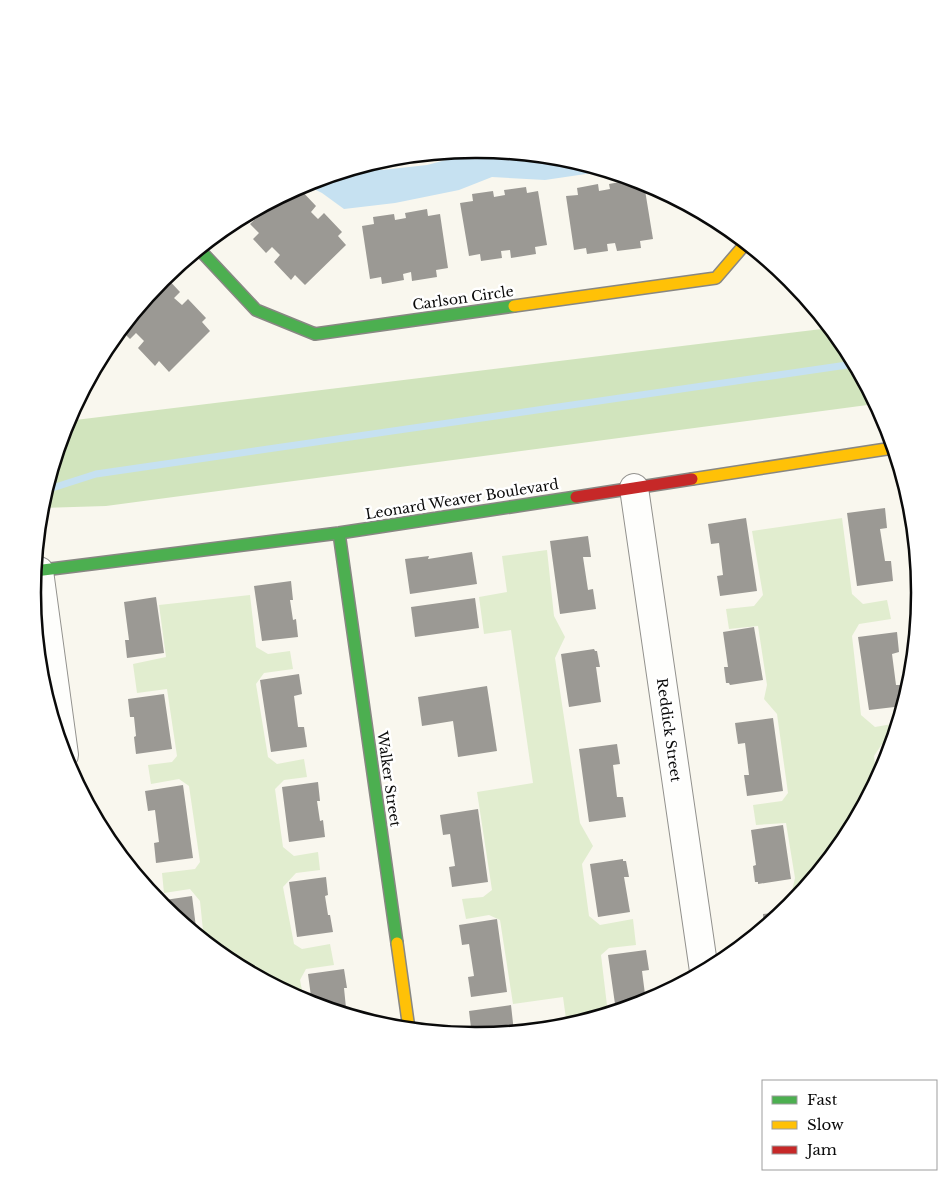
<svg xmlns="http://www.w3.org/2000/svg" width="952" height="1185" viewBox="0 0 952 1185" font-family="'Libre Baskerville',serif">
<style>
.green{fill:#e1edcf}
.forest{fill:#d1e4bd}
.water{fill:#c6e1f1}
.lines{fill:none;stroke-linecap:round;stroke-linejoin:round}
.stream{stroke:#c6e1f1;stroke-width:7}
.building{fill:#9b9994}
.street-casing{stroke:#92918d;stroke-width:30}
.fast-casing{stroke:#888783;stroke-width:14}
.slow-casing{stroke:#888783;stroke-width:14}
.jam-casing{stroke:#888783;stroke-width:14}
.street{stroke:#fefefc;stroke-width:28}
.fast{stroke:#4caf50;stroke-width:11}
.slow{stroke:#ffc107;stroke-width:11}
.jam{stroke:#c62828;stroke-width:11}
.labels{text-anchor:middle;stroke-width:5;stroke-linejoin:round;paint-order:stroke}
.street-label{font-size:14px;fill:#0a0a0a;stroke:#fff}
.rim{fill:none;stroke:#0a0a0a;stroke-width:2.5}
</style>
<rect width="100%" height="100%" fill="#f9f7ee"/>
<!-- green -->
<path class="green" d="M842 518 852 594 863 604 887 600 891 619 859 624 852 636 861 715 875 727 898 723 892 743 882 744 874 756 877 779 845 839 795 900 791 895 795 878 786 823 756 825 753 805 782 801 788 793 777 714 764 699 767 685 758 626 729 629 726 609 754 606 763 595 752 531Z
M547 550 554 616 565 637 555 658 580 823 593 846 582 864 589 916 600 925 633 919 636 945 609 948 601 955 608 1014 567 1026 563 997 513 1004 500 920 489 915 466 919 462 899 483 897 492 890 477 792 533 783 511 630 484 634 479 597 507 592 502 556Z
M250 595 256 647 268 654 290 651 293 669 264 673 256 684 268 757 277 764 304 759 307 777 284 780 275 789 283 847 294 856 318 852 320 870 296 873 283 887 294 944 302 949 330 944 334 965 306 969 300 980 304 1001 229 961 204 940 200 901 190 889 164 893 162 873 195 869 200 862 189 786 179 779 151 784 148 765 172 762 177 756 167 689 137 693 133 664 166 657 159 605Z"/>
<!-- forest -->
<path class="forest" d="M830 328 845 346 875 404 106 506 41 508 67 421Z"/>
<!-- water -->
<path class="water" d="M483 150 563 158 606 171 545 180 492 177 459 190 395 203 344 209 322 193 304 184 358 167 382 170 427 165Z"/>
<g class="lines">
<!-- stream -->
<path class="stream" d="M46 490 96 474 854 364"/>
</g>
<!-- building -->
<path class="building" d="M631 180 632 186 644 184 653 239 640 241 641 248 617 251 615 243 607 244 608 251 587 254 586 248 574 250 566 196 578 195 577 188 598 184 599 191 610 189 609 184Z
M526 187 527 193 538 191 547 245 535 247 536 254 511 258 510 250 501 251 502 258 481 261 480 254 469 256 460 203 473 201 472 194 493 191 494 197 505 195 504 190Z
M299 188 316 206 311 212 318 219 324 213 342 232 338 236 346 245 305 285 295 275 291 280 274 262 280 255 272 247 266 253 253 239 259 233 250 224 276 199 291 191 294 193Z
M691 207 692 208 714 219 712 223 690 208Z
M427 209 428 216 440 214 448 268 436 270 437 277 412 281 411 272 403 274 404 280 382 284 381 277 370 279 362 226 374 224 373 217 394 214 395 220 406 218 405 213Z
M165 276 180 292 174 298 182 305 188 299 206 318 202 322 210 331 169 372 159 361 155 366 138 348 144 341 136 333 130 339 121 330Z
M885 508 887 528 880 529 885 561H891L893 581 857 586 847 513Z
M746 518 757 591 720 596 717 576 723 575 719 543 711 544 708 524Z
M588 536 591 557H583L588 590 593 589 596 609 560 614 550 541Z
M472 552 477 584 410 594 405 559 429 556 428 559Z
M291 581 293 600H290L293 620 296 619 298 637 262 641 254 586Z
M156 597 164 653 127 658 125 640H129L124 602Z
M475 598 479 628 415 637 411 607Z
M754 627 763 680 730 685 729 683H726L724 667H728L723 632Z
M897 632 899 652 892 654 896 685H902L904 701 903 706 869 710 858 637Z
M594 649 595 651H597L600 667H596L601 702 569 707 561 654Z
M299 674 302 694 294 696 298 727H304L307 747 271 752 260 680Z
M487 686 497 751 458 757 453 721 422 726 418 697Z
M164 694 172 749 136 754 134 737 136 736 134 717H130L128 699Z
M773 718 783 791 747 796 744 775H749L745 743 738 744 735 723Z
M617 744 620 764 613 765 617 797H623L626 817 589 822 579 749Z
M889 751 886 762 882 770 879 753Z
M318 782 320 801H317L320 821 323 820 325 837 289 842 282 787Z
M183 785 193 858 156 863 154 843 159 842 155 810 148 811 145 791Z
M478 809 488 882 452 887 449 867 455 866 450 834 443 835 440 815Z
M783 825 791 879 758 884V882H755L753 866 756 865 751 830Z
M623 859V861H626L629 877H624L630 912 598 917 590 864Z
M326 877 328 895 325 896 328 915H330L333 932 297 937 289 882Z
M192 896 197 935 158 901Z
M783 912 776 918 764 927 763 914Z
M497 919 507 992 471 997 468 977 474 976 469 944 462 945 459 925Z
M646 950 649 970 642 971 646 1002 616 1011 608 955Z
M344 969 347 988H344L346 1008 349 1007 350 1016 312 1004 308 974Z
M511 1005 514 1032 472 1036 469 1011Z"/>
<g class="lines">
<!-- street casing -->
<g class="street-casing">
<path id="street" d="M634 488 704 971
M39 571 64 755"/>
</g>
<!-- fast casing -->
<g class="fast-casing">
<path id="fast" d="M199 249 256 310 315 334 514 306
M339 533 397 943
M35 571 339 533 576 497"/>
</g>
<!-- slow casing -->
<g class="slow-casing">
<path id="slow" d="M514 306 716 278 746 243
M692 479 893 448
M397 943 409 1029"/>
</g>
<!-- jam casing -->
<g class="jam-casing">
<path id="jam" d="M576 497 692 479"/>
</g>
<!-- street -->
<use href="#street" class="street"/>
<!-- fast -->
<use href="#fast" class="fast"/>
<!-- slow -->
<use href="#slow" class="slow"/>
<!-- jam -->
<use href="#jam" class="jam"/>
</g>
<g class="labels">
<!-- street labels -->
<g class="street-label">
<text transform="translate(463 298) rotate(-8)" y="5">Carlson Circle</text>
<text transform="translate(462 499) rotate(-9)" y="5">Leonard Weaver Boulevard</text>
<text transform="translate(669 730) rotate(82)" y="5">Reddick Street</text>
<text transform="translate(389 779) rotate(82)" y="5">Walker Street</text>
</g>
</g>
<!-- crop -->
<path d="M0 0H952V1185H0ZM475 158H477A434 434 0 0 1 911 592V593A434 434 0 0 1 477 1027H475A434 434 0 0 1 41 593V592A434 434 0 0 1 475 158Z" fill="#fff" fill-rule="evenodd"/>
<path class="rim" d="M475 158H477A434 434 0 0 1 911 592V593A434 434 0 0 1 477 1027H475A434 434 0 0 1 41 593V592A434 434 0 0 1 475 158Z"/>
<!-- legend -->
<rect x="762" y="1080" width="175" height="90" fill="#ffffff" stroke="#9d9d9d"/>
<rect x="772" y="1096" width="25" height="8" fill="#4caf50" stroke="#9d9d9d"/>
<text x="807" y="1105" font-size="15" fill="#0a0a0a">Fast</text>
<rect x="772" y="1121" width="25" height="8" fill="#ffc107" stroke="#9d9d9d"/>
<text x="807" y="1130" font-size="15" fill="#0a0a0a">Slow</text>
<rect x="772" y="1146" width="25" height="8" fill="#c62828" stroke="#9d9d9d"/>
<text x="807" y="1155" font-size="15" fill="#0a0a0a">Jam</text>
</svg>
